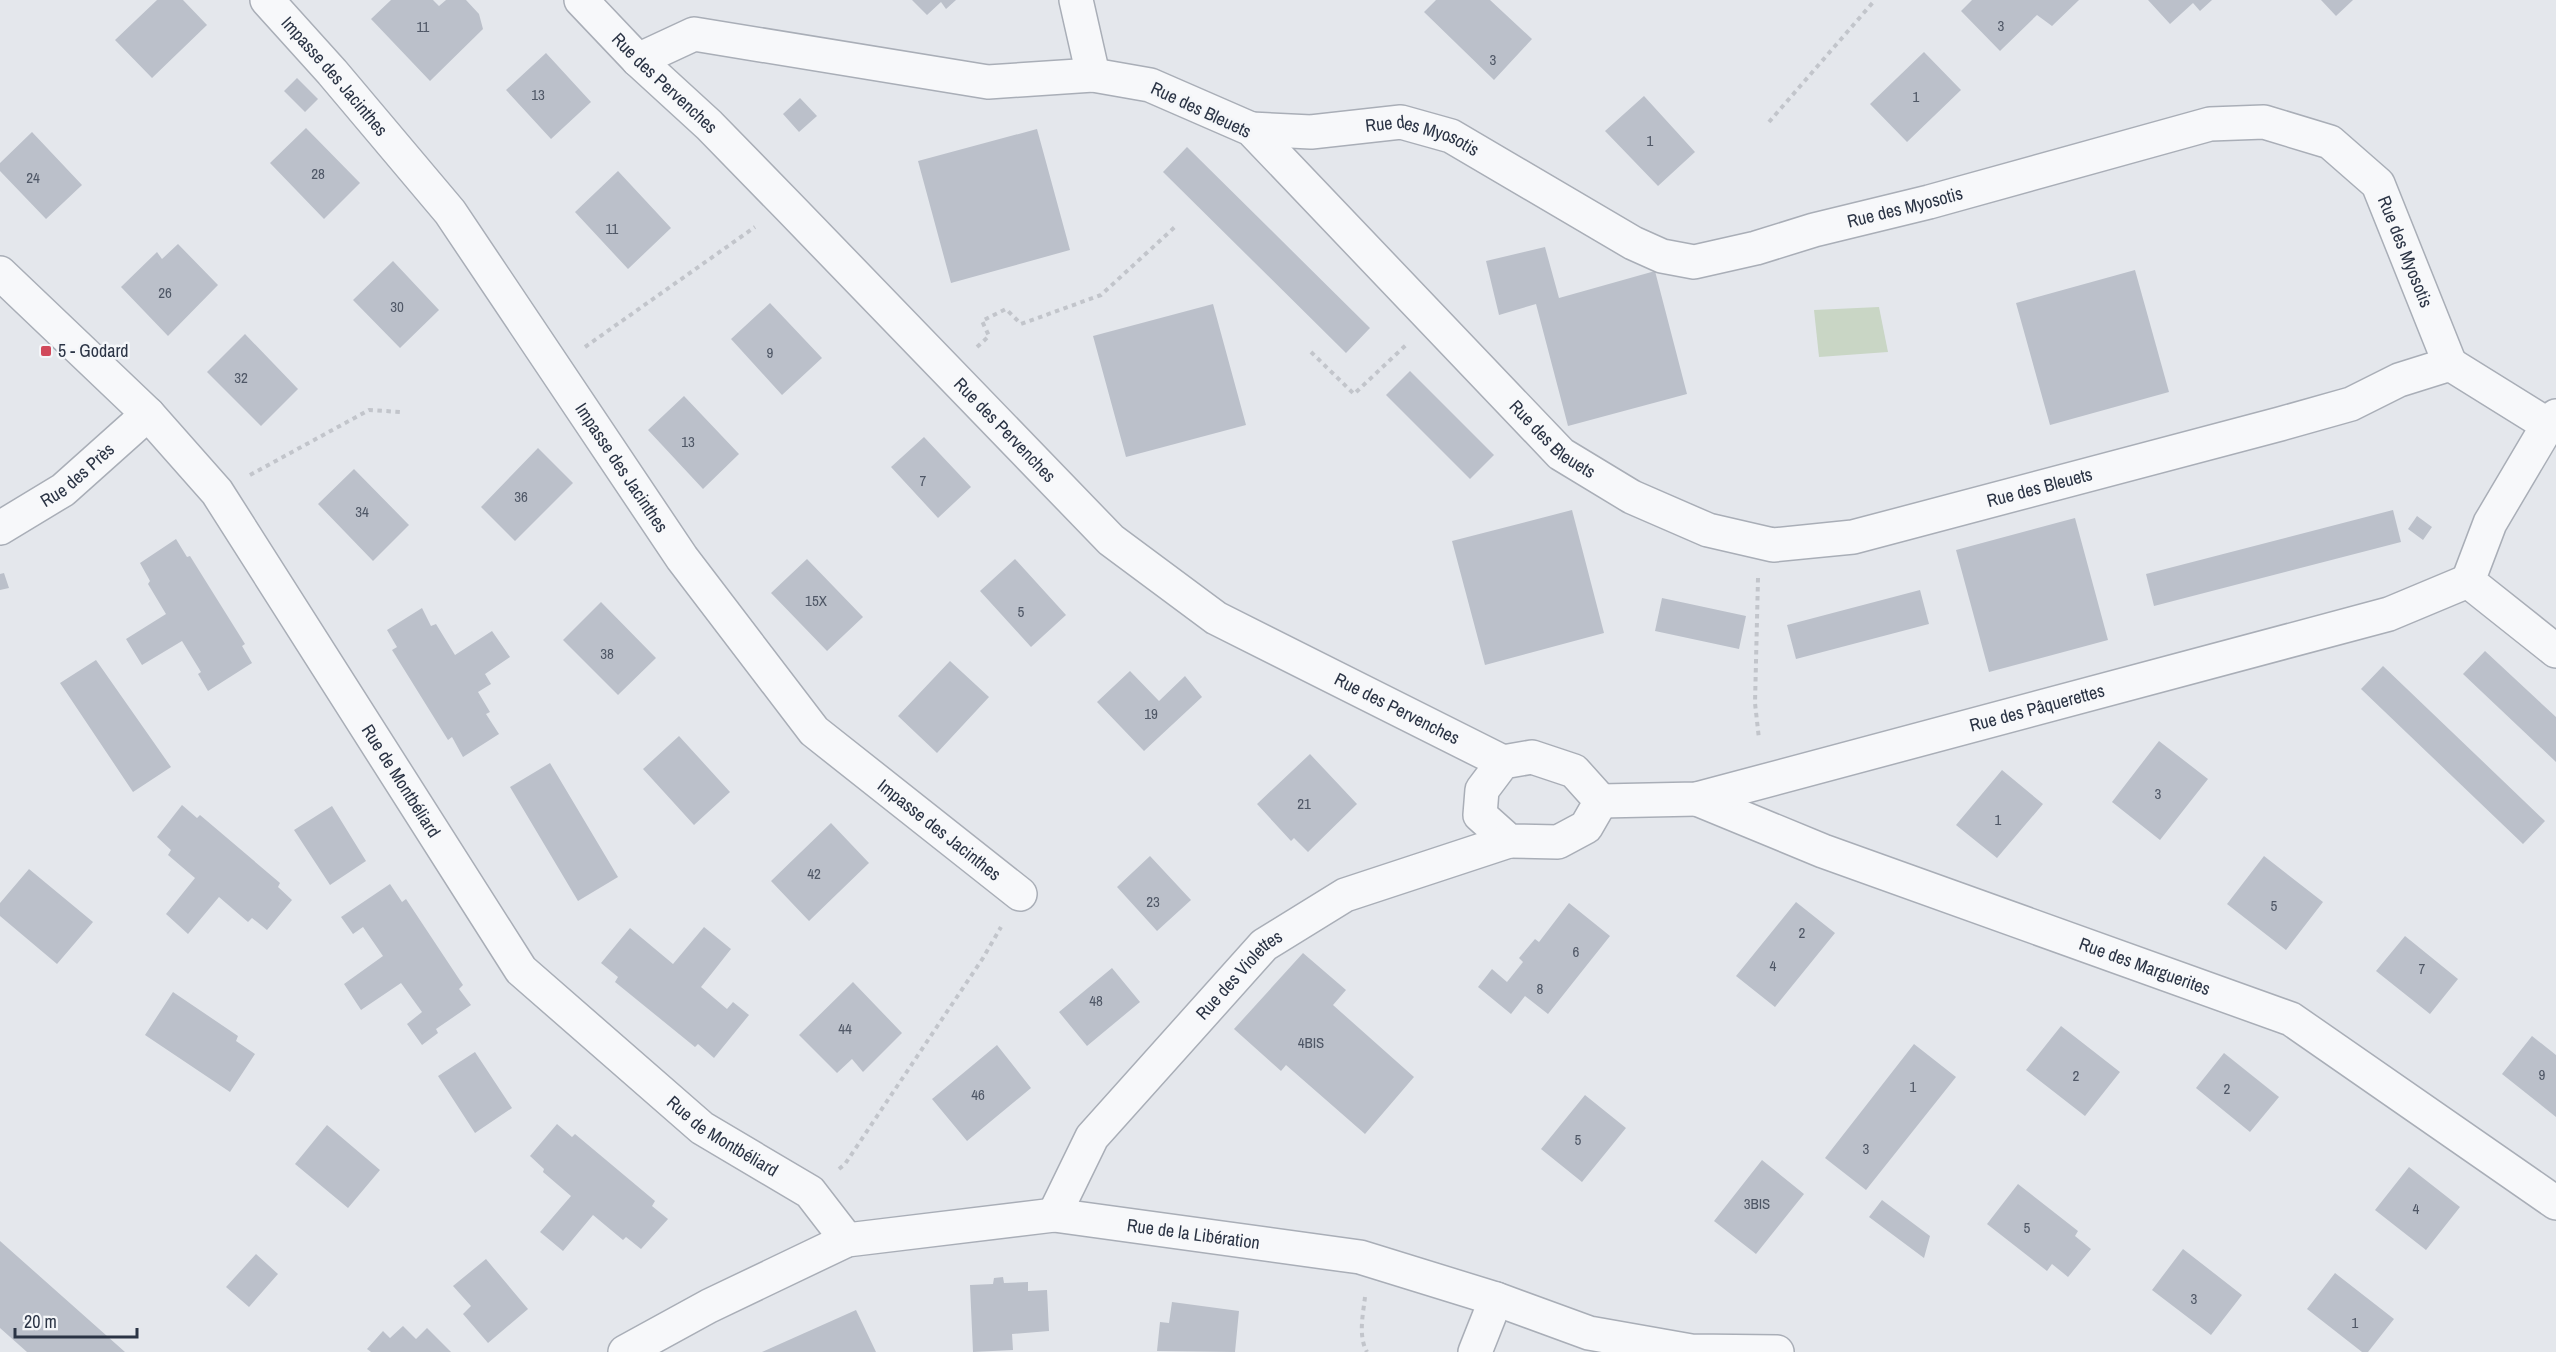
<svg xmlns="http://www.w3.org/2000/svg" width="2556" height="1352" viewBox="0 0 2556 1352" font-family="'Archivo Narrow',sans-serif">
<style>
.green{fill:#c9d6c5}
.building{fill:#bbc0ca}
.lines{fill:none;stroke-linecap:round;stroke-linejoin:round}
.minor-casing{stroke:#a9aeb7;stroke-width:36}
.tertiary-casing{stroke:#a9aeb7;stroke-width:36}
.path{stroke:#c2c5cb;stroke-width:4;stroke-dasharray:4.5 4.5;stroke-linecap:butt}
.minor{stroke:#f7f8fa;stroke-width:33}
.tertiary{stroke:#f7f8fa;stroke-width:33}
.poi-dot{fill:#d1495b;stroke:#f4f6f9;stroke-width:2}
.labels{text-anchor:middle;stroke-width:5;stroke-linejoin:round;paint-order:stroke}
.number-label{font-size:15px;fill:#4f5766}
.street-label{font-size:18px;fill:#2b3445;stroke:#f4f6f9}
.poi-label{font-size:18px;fill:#2b3445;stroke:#f4f6f9;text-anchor:start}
</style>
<rect width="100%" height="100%" fill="#e4e7ec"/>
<!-- green -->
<path class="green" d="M1879 307 1888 352 1819 357 1814 310Z"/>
<!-- building -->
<path class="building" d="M157 0H183L207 25 152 78 115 40Z
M391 0H433L439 6 446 0H466L479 14 483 29 430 81 371 19Z
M912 0H956L946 9 941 2 927 15Z
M1436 0H1490L1532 39 1494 80 1424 12Z
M1972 0H2079L2052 26 2037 15 2000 51 1961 11Z
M2148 0H2212L2200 11 2193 3 2170 24Z
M2321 0H2353L2336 16Z
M1924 52 1961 90 1907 142 1870 104Z
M546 53 591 102 551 139 506 90Z
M297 78 318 99 305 112 284 91Z
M1644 96 1695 152 1658 186 1605 131Z
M800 98 817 116 799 132 783 114Z
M306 128 360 183 324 219 270 163Z
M1037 129 1070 250 951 283 918 161Z
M32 132 82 185 46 219 0 171V163Z
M1187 147 1370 328 1346 353 1163 172Z
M618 171 671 228 628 269 575 212Z
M178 244 218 285 168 336 121 287 157 252 162 259Z
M1545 247 1559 298 1655 271 1687 394 1568 426 1536 304 1499 315 1486 261Z
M393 261 439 310 400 348 353 300Z
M2135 270 2169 392 2050 425 2016 303Z
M770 303 822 358 782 395 731 339Z
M1213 304 1246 425 1126 457 1093 336Z
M245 334 298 389 261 426 207 372Z
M1410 371 1494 455 1470 479 1386 395Z
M684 396 739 454 703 489 648 430Z
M924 437 971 487 938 518 891 467Z
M538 448 573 483 515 541 481 507Z
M354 469 409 525 373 561 318 504Z
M1572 510 1604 633 1485 665 1452 541Z
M2393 510 2401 542 2154 606 2146 574Z
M2417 516 2432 527 2423 540 2408 529Z
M2075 518 2108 640 1989 672 1956 550Z
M176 539 187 557 190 556 245 644 242 646 252 663 208 691 198 674 201 672 182 641 142 665 126 639 166 614 148 584 150 581 140 563Z
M807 559 863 617 827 651 771 593Z
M1015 559 1066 615 1031 647 980 591Z
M4 573 9 588 0 590V574Z
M1920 590 1929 624 1796 659 1787 625Z
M1662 598 1746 616 1739 649 1655 631Z
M601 602 656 658 618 695 563 640Z
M422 608 431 626 436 624 455 655 492 631 510 657 485 674 491 684 478 692 490 712 486 714 499 734 463 757 452 737 448 740 392 650 397 647 387 630Z
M2485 651 2556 717V762L2463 674Z
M96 660 171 767 133 792 60 683Z
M950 661 989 697 937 753 898 716Z
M2383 666 2545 821 2523 844 2361 689Z
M1130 671 1159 701 1185 676 1202 697 1144 751 1097 702Z
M679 736 730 792 694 825 643 769Z
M2159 741 2208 779 2160 840 2112 802Z
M1310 754 1357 804 1308 852 1294 838 1291 841 1257 804Z
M550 763 618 877 578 901 510 787Z
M2002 770 2043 804 1997 858 1956 825Z
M182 805 197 818 200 815 280 883 278 887 292 900 267 930 252 918 248 922 219 897 188 934 166 914 195 878 168 855 171 850 157 837Z
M332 806 366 861 330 885 294 830Z
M831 823 869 863 809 921 771 881Z
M1150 856 1191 900 1157 931 1117 887Z
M2264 856 2323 902 2286 950 2227 904Z
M29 869 93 922 57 964 0 916V903Z
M390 884 402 902 406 899 463 985 459 989 471 1005 436 1029 438 1033 422 1045 407 1024 422 1012 401 983 361 1010 344 984 383 956 363 927 353 934 341 917Z
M1796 902 1835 933 1775 1007 1736 976Z
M1569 903 1610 936 1548 1014 1525 996 1511 1014 1478 987 1492 969 1507 982 1523 962 1519 958 1535 939 1539 942Z
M704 927 731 949 701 987 727 1009 733 1002 749 1015 714 1058 698 1044 695 1047 615 982 618 977 601 963 630 928 673 964Z
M2405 936 2458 979 2430 1014 2376 971Z
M1303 953 1346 990 1333 1005 1414 1077 1365 1134 1286 1065 1281 1071 1234 1029Z
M1112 968 1140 1002 1087 1046 1059 1012Z
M853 982 902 1033 863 1072 852 1059 837 1073 799 1035Z
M173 992 238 1036 236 1041 255 1054 230 1092 145 1035Z
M2061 1026 2120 1072 2085 1116 2026 1070Z
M2532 1036 2556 1055V1117L2502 1074Z
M1914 1044 1956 1077 1866 1190 1825 1158Z
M997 1045 1031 1088 967 1141 932 1099Z
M475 1052 512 1108 475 1133 438 1076Z
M2224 1053 2279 1097 2250 1132 2196 1088Z
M1585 1095 1626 1128 1582 1182 1541 1149Z
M557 1124 572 1137 575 1134 655 1201 652 1206 668 1219 641 1249 626 1237 623 1240 593 1215 563 1251 540 1232 571 1196 543 1172 544 1169 530 1156Z
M327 1125 380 1170 348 1208 295 1164Z
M1762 1160 1804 1194 1756 1254 1714 1221Z
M2409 1167 2460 1207 2426 1250 2375 1210Z
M2018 1184 2078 1231 2075 1236 2091 1249 2068 1277 2052 1264 2047 1271 1987 1224Z
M1882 1200 1930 1236 1924 1258 1869 1217Z
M0 1241 125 1352H27L0 1328Z
M2183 1249 2242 1295 2211 1335 2152 1290Z
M256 1254 278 1274 249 1307 226 1287Z
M486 1259 528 1309 488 1343 463 1314 471 1306 453 1286Z
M2335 1273 2394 1319 2368 1352H2362L2307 1309Z
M1003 1277 1004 1283 1028 1282V1291L1047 1290 1049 1331 1012 1334 1013 1350 973 1352 970 1285 993 1284 994 1278Z
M1172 1302 1239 1311 1235 1352 1157 1351 1160 1322 1169 1323Z
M856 1310 876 1352H762Z
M403 1326 416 1339 427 1328 451 1352H371L367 1349 383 1331 390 1338Z"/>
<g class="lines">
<!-- minor casing -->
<g class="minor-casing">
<g id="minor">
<path id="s1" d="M267 0 332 72 450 212 682 558 814 731 1020 894"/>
<path id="s2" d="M581 0 638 60 709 125 789 207 1111 540 1216 618 1503 762"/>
<path d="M1076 0 1093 75"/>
<path id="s3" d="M638 60 694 34 988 82 1093 75 1150 85 1251 129 1561 454 1632 497 1708 530 1773 545 1853 537 2280 424 2351 404 2399 380 2450 364 2548 425"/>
<path id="s4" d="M1251 129 1311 132 1401 122 1451 136 1633 243 1662 256 1694 262 1756 248 1814 230 1929 202 2210 124 2264 122 2330 142 2378 184 2450 364"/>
<path id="s5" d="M0 273 148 414 217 492 521 970 702 1128 810 1192 847 1240"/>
<path d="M2556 416 2548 425 2490 523 2468 581 2556 651"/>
<path id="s6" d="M0 528 63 490 148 414"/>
<path d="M1532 757 1574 771 1601 801 1586 827 1558 842 1509 841 1480 815 1482 790 1503 762Z"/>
<path id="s7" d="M1697 799 1823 851 2291 1019 2556 1203"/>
<path id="s8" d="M1601 801 1697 799 2389 614 2468 581"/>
<path id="s9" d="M1054 1215 1092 1137 1264 945 1345 895 1509 841"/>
</g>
</g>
<!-- tertiary casing -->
<g class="tertiary-casing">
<g id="tertiary">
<path id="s10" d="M625 1352 709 1306 847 1240 1054 1215 1360 1257 1496 1299 1589 1333 1691 1351 1777 1352"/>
<path d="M1475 1352 1496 1299"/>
</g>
</g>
<!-- path -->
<path class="path" d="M1769 122 1875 0
M585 347 755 227
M977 347 989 336 982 321 1006 309 1021 324 1101 295 1177 225
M1311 352 1354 394 1406 345
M250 475 369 410 400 412
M1758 578 1755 703 1759 739
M839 1169 845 1164 983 958 1001 927
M1365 1297C1363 1315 1358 1336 1367 1352"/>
<!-- minor -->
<use href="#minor" class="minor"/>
<!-- tertiary -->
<use href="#tertiary" class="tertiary"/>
</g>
<!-- markers -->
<rect class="poi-dot" x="40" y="345" width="12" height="12" rx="3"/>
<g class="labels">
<!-- number labels -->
<g class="number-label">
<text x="2001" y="31">3</text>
<text x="423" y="32">11</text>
<text x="1493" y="65">3</text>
<text x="538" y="100">13</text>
<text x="1916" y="102">1</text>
<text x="1650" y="146">1</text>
<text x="318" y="179">28</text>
<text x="33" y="183">24</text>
<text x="612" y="234">11</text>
<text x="165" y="298">26</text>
<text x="397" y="312">30</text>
<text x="770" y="358">9</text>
<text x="241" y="383">32</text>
<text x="688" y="447">13</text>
<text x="923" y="486">7</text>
<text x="521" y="502">36</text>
<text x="362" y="517">34</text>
<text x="816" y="606">15X</text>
<text x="1021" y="617">5</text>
<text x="607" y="659">38</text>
<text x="1151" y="719">19</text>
<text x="2158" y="799">3</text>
<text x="1304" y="809">21</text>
<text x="1998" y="825">1</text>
<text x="814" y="879">42</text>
<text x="1153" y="907">23</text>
<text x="2274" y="911">5</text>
<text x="1802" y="938">2</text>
<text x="1576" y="957">6</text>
<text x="1773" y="971">4</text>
<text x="2422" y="974">7</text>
<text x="1540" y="994">8</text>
<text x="1096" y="1006">48</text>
<text x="845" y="1034">44</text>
<text x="1311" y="1048">4BIS</text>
<text x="2542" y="1080">9</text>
<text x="2076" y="1081">2</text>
<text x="1913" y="1092">1</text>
<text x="2227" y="1094">2</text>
<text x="978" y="1100">46</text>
<text x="1578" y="1145">5</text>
<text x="1866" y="1154">3</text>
<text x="1757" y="1209">3BIS</text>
<text x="2416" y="1214">4</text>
<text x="2027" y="1233">5</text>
<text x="2194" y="1304">3</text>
<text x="2355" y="1328">1</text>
</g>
<!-- street labels -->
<g class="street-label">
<text dy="6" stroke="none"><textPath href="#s1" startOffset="102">Impasse des Jacinthes</textPath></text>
<text dy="6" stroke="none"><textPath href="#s2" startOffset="118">Rue des Pervenches</textPath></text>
<text transform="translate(1201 110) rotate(25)" y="6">Rue des Bleuets</text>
<text dy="6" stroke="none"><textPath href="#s4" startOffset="174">Rue des Myosotis</textPath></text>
<text dy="6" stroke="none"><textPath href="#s4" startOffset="696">Rue des Myosotis</textPath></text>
<text dy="6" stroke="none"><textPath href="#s4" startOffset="1272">Rue des Myosotis</textPath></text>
<text dy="6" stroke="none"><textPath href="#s2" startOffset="604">Rue des Pervenches</textPath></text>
<text dy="6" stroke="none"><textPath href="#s3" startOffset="1066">Rue des Bleuets</textPath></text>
<text dy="6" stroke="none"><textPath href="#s1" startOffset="588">Impasse des Jacinthes</textPath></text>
<text dy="6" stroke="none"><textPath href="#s6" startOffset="94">Rue des Près</textPath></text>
<text dy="6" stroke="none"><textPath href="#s3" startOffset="1588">Rue des Bleuets</textPath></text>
<text dy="6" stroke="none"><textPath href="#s2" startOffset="1090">Rue des Pervenches</textPath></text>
<text dy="6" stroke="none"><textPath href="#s8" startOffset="448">Rue des Pâquerettes</textPath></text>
<text dy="6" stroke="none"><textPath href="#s5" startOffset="651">Rue de Montbéliard</textPath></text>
<text dy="6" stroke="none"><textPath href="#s1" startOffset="1074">Impasse des Jacinthes</textPath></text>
<text dy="6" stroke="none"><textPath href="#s7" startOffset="478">Rue des Marguerites</textPath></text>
<text dy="6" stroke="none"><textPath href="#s9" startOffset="306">Rue des Violettes</textPath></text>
<text dy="6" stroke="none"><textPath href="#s5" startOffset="1137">Rue de Montbéliard</textPath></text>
<text dy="6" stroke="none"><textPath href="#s10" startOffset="598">Rue de la Libération</textPath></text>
</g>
<!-- poi labels -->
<g class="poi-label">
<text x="58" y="357">5 - Godard</text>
</g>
</g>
<!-- scale -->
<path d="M15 1328v9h122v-9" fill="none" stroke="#2b3445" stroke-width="3"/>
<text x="24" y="1328" font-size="18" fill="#2b3445" stroke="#f4f6f9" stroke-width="4.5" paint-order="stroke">20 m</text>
</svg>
